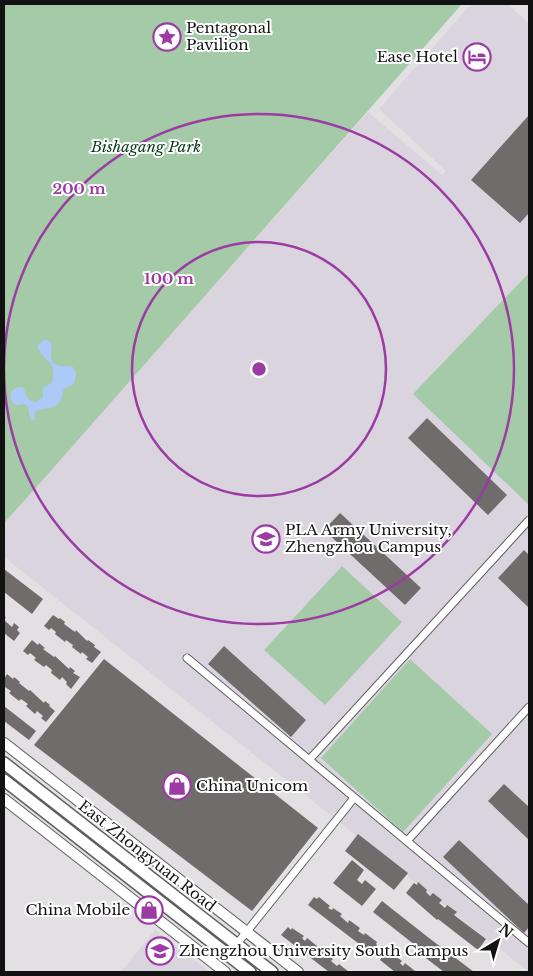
<svg xmlns="http://www.w3.org/2000/svg" width="533" height="976" viewBox="0 0 533 976" font-family="'Libre Baskerville',serif">
<style>
.built{fill:#dad4de}
.green{fill:#a4caa8}
.water{fill:#adc9f7}
.building{fill:#706c6c}
.lines{fill:none;stroke-linecap:round;stroke-linejoin:round}
.street-casing{stroke:#605e61;stroke-width:9}
.secondary-casing{stroke:#605e61;stroke-width:12}
.primary-casing{stroke:#605e61;stroke-width:14}
.street{stroke:#fff;stroke-width:7}
.secondary{stroke:#fff;stroke-width:10}
.primary{stroke:#fff;stroke-width:11}
.ring{fill:none;stroke:#9c3ba3;stroke-width:2.5}
.labels{text-anchor:middle;stroke-width:4;stroke-linejoin:round;paint-order:stroke}
.poi-label{font-size:15px;fill:#121213;stroke:#fff;text-anchor:start}
.park-label{font-size:15px;font-style:italic;fill:#073914;stroke:#fff}
.street-label{font-size:15px;fill:#121213;stroke:#fff}
.centre{fill:#9c3ba3;stroke:#fff;stroke-width:2.5}
.ring-label{font-size:15px;text-anchor:middle;font-weight:bold;fill:#9c3ba3;stroke:#fff;stroke-width:4;stroke-linejoin:round;paint-order:stroke}
</style>
<rect width="100%" height="100%" fill="#e2e0e3"/>
<!-- built -->
<path class="built" d="M471 4H508L529 24V972L4 557V522L368 112 442 175 446 171 379 109Z
M155 930 210 972H121Z"/>
<!-- green -->
<path class="green" d="M4 4H462L40 483 4 523Z
M529 273V502L528 504 413 394Z
M342 566 402 622 325 705 264 650Z
M410 659 492 734 403 832 321 758Z"/>
<!-- water -->
<path class="water" d="M45 340H48L51 343C53 350 47 362 57 365 62 367 67 365 73 367L76 373 74 384 64 389C62 393 63 397 60 401 54 411 44 406 35 412V419L32 420 30 419 28 406 24 404 16 405C8 400 8 389 19 387L24 388C26 396 27 401 36 402L43 397V388L52 382C58 362 45 363 38 348L39 344Z"/>
<!-- building -->
<path class="building" d="M529 115V213L520 223 471 180Z
M427 418 507 495 488 515 408 438Z
M340 513 421 588 405 605 324 530Z
M524 550 529 555V608L498 578Z
M4 569 43 599 32 614 4 592Z
M53 615 59 619 60 618 65 622 64 624 75 632 76 630 87 641 88 640 95 645 94 647 101 652 92 663 86 659 88 657 82 652 81 654 72 647 73 645 66 640 65 642 55 634 56 632 51 628 49 630 44 626Z
M4 616 6 617 4 620 12 627 14 623 19 627 17 630 20 633 14 641 4 633Z
M32 640 38 645 39 643 45 648 43 649 54 657 55 656 69 669 70 667 75 671 73 673 80 677 71 689 66 684 67 682 62 677 60 680 51 673 52 670 46 665 44 667 34 660 36 658 30 653 28 655 23 651Z
M224 646 306 720 291 737 208 664Z
M104 659 318 828 252 911 34 745Z
M7 674 13 679 14 677 20 682 19 683 29 691 30 690 44 703 45 701 50 705 49 706 55 711 46 722 41 718 43 716 37 711 35 714 26 706 28 704 21 699 19 701 9 693 11 691 5 687 4 689V679Z
M4 706 36 731 29 740 4 721Z
M504 784 529 807V840L488 801Z
M358 834 408 873 394 890 345 851Z
M459 840 529 905V927L524 933 443 857Z
M352 860 364 870 357 880 362 884 365 880 376 889 362 906 333 883Z
M418 882 427 890 426 892 430 896 433 893 442 900 439 903 445 908 447 905 457 912 454 915 486 939 478 950 438 919 437 920 406 893 414 883 417 885Z
M314 897 317 899 319 897 330 906 328 908 332 910 333 908 342 914 340 916 348 923 349 920 360 928 358 931 364 935 365 933 377 942 376 944 377 945 371 953 308 905Z
M382 901 429 938 474 972H444L418 952 420 949 373 912Z
M288 927 291 930 292 928 304 936 302 938 305 941 307 938 317 946 315 948 321 953 323 951 333 959 331 961 337 966 339 964 349 972H329L281 935Z
M386 952 389 955 391 953 402 961 400 963 403 966 405 963 415 971 395 972 380 960Z"/>
<g class="lines">
<!-- street casing -->
<g class="street-casing">
<path id="street" d="M187 658 529 943
M309 760 529 520
M407 841 529 707
M236 945 354 798"/>
</g>
<!-- secondary casing -->
<g class="secondary-casing">
<path id="secondary" d="M4 743 298 972
M4 799 225 972"/>
</g>
<!-- primary casing -->
<g class="primary-casing">
<path id="primary" d="M4 763 272 972
M4 780 250 972"/>
</g>
<!-- street -->
<use href="#street" class="street"/>
<!-- secondary -->
<use href="#secondary" class="secondary"/>
<!-- primary -->
<use href="#primary" class="primary"/>
</g>
<!-- distance rings -->
<g class="ring">
<circle cx="259" cy="369" r="127"/>
<circle cx="259" cy="369" r="255"/>
</g>
<!-- icons -->
<defs>
<g id="sight-ring" transform="scale(1.4375)"><circle r="9.5" fill="#fff" stroke="#9c3ba3" stroke-width="1.5"/><path d="M0-6L1.8-2.2L6-1.7L2.9 1.2L3.7 5.4L0 3.3L-3.7 5.4L-2.9 1.2L-6-1.7L-1.8-2.2Z" fill="#9c3ba3"/></g>
<g id="hotel-ring" transform="scale(1.4375)"><circle r="9.5" fill="#fff" stroke="#9c3ba3" stroke-width="1.5"/><path d="M-6-4.5h1.5V1H6V5H4.5V3h-9V5H-6ZM-4 0a1.8 1.8 0 1 1 3.6 0ZM.5 0V-2.5h3Q6-2.5 6 0Z" fill="#9c3ba3"/></g>
<g id="university-ring" transform="scale(1.4375)"><circle r="9.5" fill="#fff" stroke="#9c3ba3" stroke-width="1.5"/><path d="M0-5L7-2L0 1L-7-2ZM-4 1L0 2.5L4 1V4Q0 6-4 4Z" fill="#9c3ba3"/></g>
<g id="shop-ring" transform="scale(1.4375)"><circle r="9.5" fill="#fff" stroke="#9c3ba3" stroke-width="1.5"/><path d="M-5-2.5h2.3a2.7 3.5 0 0 1 5.4 0H5L5.5 6h-11ZM-1.5-2.5h3a1.5 2.3 0 0 0-3 0Z" fill="#9c3ba3"/></g>
</defs>
<g fill-rule="evenodd">
<use href="#sight-ring" x="167" y="37"/>
<use href="#hotel-ring" x="477" y="57"/>
<use href="#university-ring" x="266" y="539"/>
<use href="#shop-ring" x="177" y="786"/>
<use href="#shop-ring" x="149" y="910"/>
<use href="#university-ring" x="160" y="951"/>
</g>
<g class="labels">
<!-- poi labels -->
<g class="poi-label">
<text x="186" y="33">Pentagonal<tspan x="186" dy="17">Pavilion</tspan></text>
<text x="458" y="62" text-anchor="end">Ease Hotel</text>
<text x="285" y="535">PLA Army University,<tspan x="285" dy="17">Zhengzhou Campus</tspan></text>
<text x="196" y="791">China Unicom</text>
<text x="130" y="915" text-anchor="end">China Mobile</text>
<text x="179" y="956">Zhengzhou University South Campus</text>
</g>
<!-- park labels -->
<g class="park-label">
<text x="146" y="152">Bishagang Park</text>
</g>
<!-- street labels -->
<g class="street-label">
<text transform="translate(147 856) rotate(38)" y="5">East Zhongyuan Road</text>
</g>
</g>
<circle cx="259" cy="369" r="8" class="centre"/>
<g class="ring-label">
<text x="79" y="194">200 m</text>
<text x="169" y="284">100 m</text>
</g>
<!-- border -->
<rect width="533" height="976" fill="none" stroke="#121213" stroke-width="10"/>
<!-- north arrow -->
<g transform="translate(498 941) rotate(38)" stroke="#ffffff" stroke-width="4" paint-order="stroke">
<path d="M0-4L9 19L0 12L-9 19Z" fill="#121213"/>
<text y="-8" font-size="14" font-weight="bold" text-anchor="middle" fill="#121213">N</text>
</g>
</svg>
